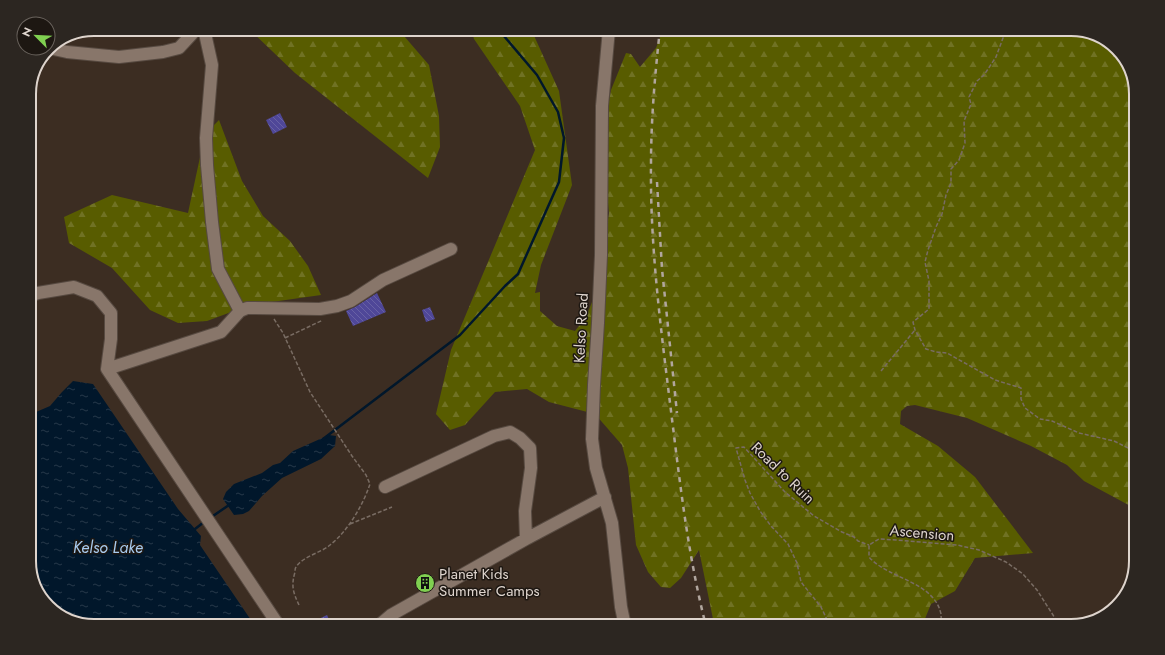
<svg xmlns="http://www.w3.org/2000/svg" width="1165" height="655" viewBox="0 0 1165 655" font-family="Jost,sans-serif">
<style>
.forest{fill:url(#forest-firs)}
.water{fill:url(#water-ripples)}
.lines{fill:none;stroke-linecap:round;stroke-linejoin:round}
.stream{stroke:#01172b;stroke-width:2.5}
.building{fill:url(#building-back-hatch)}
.minor-casing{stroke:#574a41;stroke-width:14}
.path{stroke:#796c63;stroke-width:1.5;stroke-dasharray:4 2;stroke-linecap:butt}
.minor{stroke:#88766a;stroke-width:12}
.rail{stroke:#b1a69e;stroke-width:2.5;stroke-dasharray:5 5;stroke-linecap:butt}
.labels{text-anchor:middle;stroke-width:3;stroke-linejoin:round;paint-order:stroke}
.street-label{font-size:15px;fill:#ded4cd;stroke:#1d1712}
.poi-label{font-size:15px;fill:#ded4cd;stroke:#1d1712;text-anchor:start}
.water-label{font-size:16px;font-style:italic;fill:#a8cbef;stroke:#1d1712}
.rim{fill:none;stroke:#ded4cd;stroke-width:2}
</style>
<defs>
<pattern id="forest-firs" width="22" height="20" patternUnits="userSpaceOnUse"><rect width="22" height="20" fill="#585c00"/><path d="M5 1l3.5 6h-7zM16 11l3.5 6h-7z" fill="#707224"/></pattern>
<pattern id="water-ripples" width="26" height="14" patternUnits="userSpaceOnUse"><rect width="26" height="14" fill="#01172b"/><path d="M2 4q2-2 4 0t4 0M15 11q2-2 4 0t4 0" fill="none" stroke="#263849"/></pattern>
<pattern id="building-back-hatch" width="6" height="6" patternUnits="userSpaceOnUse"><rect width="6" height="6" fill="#4f4798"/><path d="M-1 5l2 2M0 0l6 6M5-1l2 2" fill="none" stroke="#6861a5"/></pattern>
</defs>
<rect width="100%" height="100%" fill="#3c2d22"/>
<!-- forest -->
<path class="forest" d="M249 29H398L429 65 439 116 440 147 428 178 295 73Z
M471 29H531L559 91 572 185 541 265 535 293 540 292V311L557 326 575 331 586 317 598 287 609 213 602 141 611 90 626 53 631 54 640 67 656 48 663 29H1071L1103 38 1125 58 1136 90V509L1084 481 1067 465 1031 446 967 418 915 405 907 406 901 411 900 424 938 446 975 477 1033 553 975 558 955 591 931 604 922 626H716L713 619 699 550 681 578 670 588 661 587 648 572 636 545 628 468 622 445 595 414 549 402 527 389 495 392 465 425 450 430 436 414 451 350 535 150 520 106 474 39Z
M219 120 242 181 263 216 290 241 308 266 321 295 250 305 207 321 178 323 150 310 112 268 69 243 64 217 112 195 188 213 205 134Z"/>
<!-- water -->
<path class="water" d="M73 381 93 384 178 509 201 536 200 545 255 626H94L62 617 38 594 29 565V415L50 406 62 392Z
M329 435 336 436 335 446 321 459 282 478 262 496 249 511 243 514 234 515 223 499 226 492 234 484 262 473 273 465 280 463 293 451Z"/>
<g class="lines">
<!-- stream -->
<path class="stream" d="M323 439 460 335 505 286 518 274 559 182 564 138 558 112 537 75 498 29
M210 518 229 505
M195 529 204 522"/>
</g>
<!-- building -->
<path class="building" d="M280 113 287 127 273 134 266 120Z
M377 293 386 312 353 326 346 311 355 307Z
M430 307 435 319 426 322 422 310Z
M427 577 431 584 423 588 419 581Z
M327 615 332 626H304Z"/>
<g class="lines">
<!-- minor casing -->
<g class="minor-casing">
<path id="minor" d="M609 29 602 106 601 255 598 323 594 385 592 439 596 468 612 523 621 607 625 626
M49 48 67 52 119 57 163 52 179 48 192 34 194 29
M29 296 38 293 74 287 97 296 111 313V339L107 369 279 626
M240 311 247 308 320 309 337 306 351 301 383 280 451 249
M107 369 221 332 240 311 218 269 212 222 207 165 206 138 212 65 204 29
M385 487 494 436 510 432 520 438 530 448 531 468 525 511 526 539
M378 626 391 615 526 539 605 497"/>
</g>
<!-- path -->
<path class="path" d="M1012 29 1003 38 996 57 984 75 977 81 969 97 971 104 964 121 965 143 959 160 951 169V183L946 195 942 214 936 227 928 250 925 262 929 281V309L913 322 915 330 926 349 936 352 947 353 995 380 1021 388V399L1025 408 1040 419 1052 421 1079 433 1114 441 1136 452
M274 319 283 333 310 392 352 456 366 475 370 484C363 505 348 531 330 545 321 553 303 556 296 567 295 568 295 571 295 572 291 586 293 592 299 605
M285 338 323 320
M881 371 915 330
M1136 469C1130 481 1128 489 1136 501
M350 524 392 507
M830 626 821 607 801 582 797 563 788 544 771 526 760 511 750 493 745 480 736 448 744 447 785 492 814 516 842 532 854 537 858 541 869 545
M941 626C942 622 941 618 941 614 934 581 888 579 869 557V545L879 539 896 540 957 545 979 550 1006 562 1023 574 1037 590 1060 626"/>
<!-- minor -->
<use href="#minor" class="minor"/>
<!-- rail -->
<path class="rail" d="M660 29C655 74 651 119 651 165 650 247 661 330 671 411 680 483 688 556 706 626
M657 182 662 269 677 413"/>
</g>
<!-- icons -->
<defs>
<g id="building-disc" transform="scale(1)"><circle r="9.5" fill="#80d051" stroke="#1d1712"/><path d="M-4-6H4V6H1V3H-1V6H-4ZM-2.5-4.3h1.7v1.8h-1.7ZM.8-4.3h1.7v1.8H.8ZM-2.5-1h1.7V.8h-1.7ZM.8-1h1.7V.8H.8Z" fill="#111"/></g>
</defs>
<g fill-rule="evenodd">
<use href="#building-disc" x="425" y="583"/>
</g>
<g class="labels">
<!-- street labels -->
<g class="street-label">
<text transform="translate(581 328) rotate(-87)" y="5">Kelso Road</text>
<text transform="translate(783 473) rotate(44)" y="5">Road to Ruin</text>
<text transform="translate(922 533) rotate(5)" y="5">Ascension</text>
</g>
<!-- poi labels -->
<g class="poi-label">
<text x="439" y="579">Planet Kids<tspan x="439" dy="17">Summer Camps</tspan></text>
</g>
<!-- water labels -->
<g class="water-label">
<text x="108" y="553">Kelso Lake</text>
</g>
</g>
<!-- crop -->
<path d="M0 0H1165V655H0ZM94 36H1071A58 58 0 0 1 1129 94V561A58 58 0 0 1 1071 619H94A58 58 0 0 1 36 561V94A58 58 0 0 1 94 36Z" fill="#2c2621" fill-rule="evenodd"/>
<path class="rim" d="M94 36H1071A58 58 0 0 1 1129 94V561A58 58 0 0 1 1071 619H94A58 58 0 0 1 36 561V94A58 58 0 0 1 94 36Z"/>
<!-- north arrow -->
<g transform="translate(36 36) rotate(294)"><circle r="19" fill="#1d1712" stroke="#6a635d"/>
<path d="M0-3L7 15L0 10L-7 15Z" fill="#80d051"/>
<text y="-6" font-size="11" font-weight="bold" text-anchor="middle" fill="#ded4cd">N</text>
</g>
</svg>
